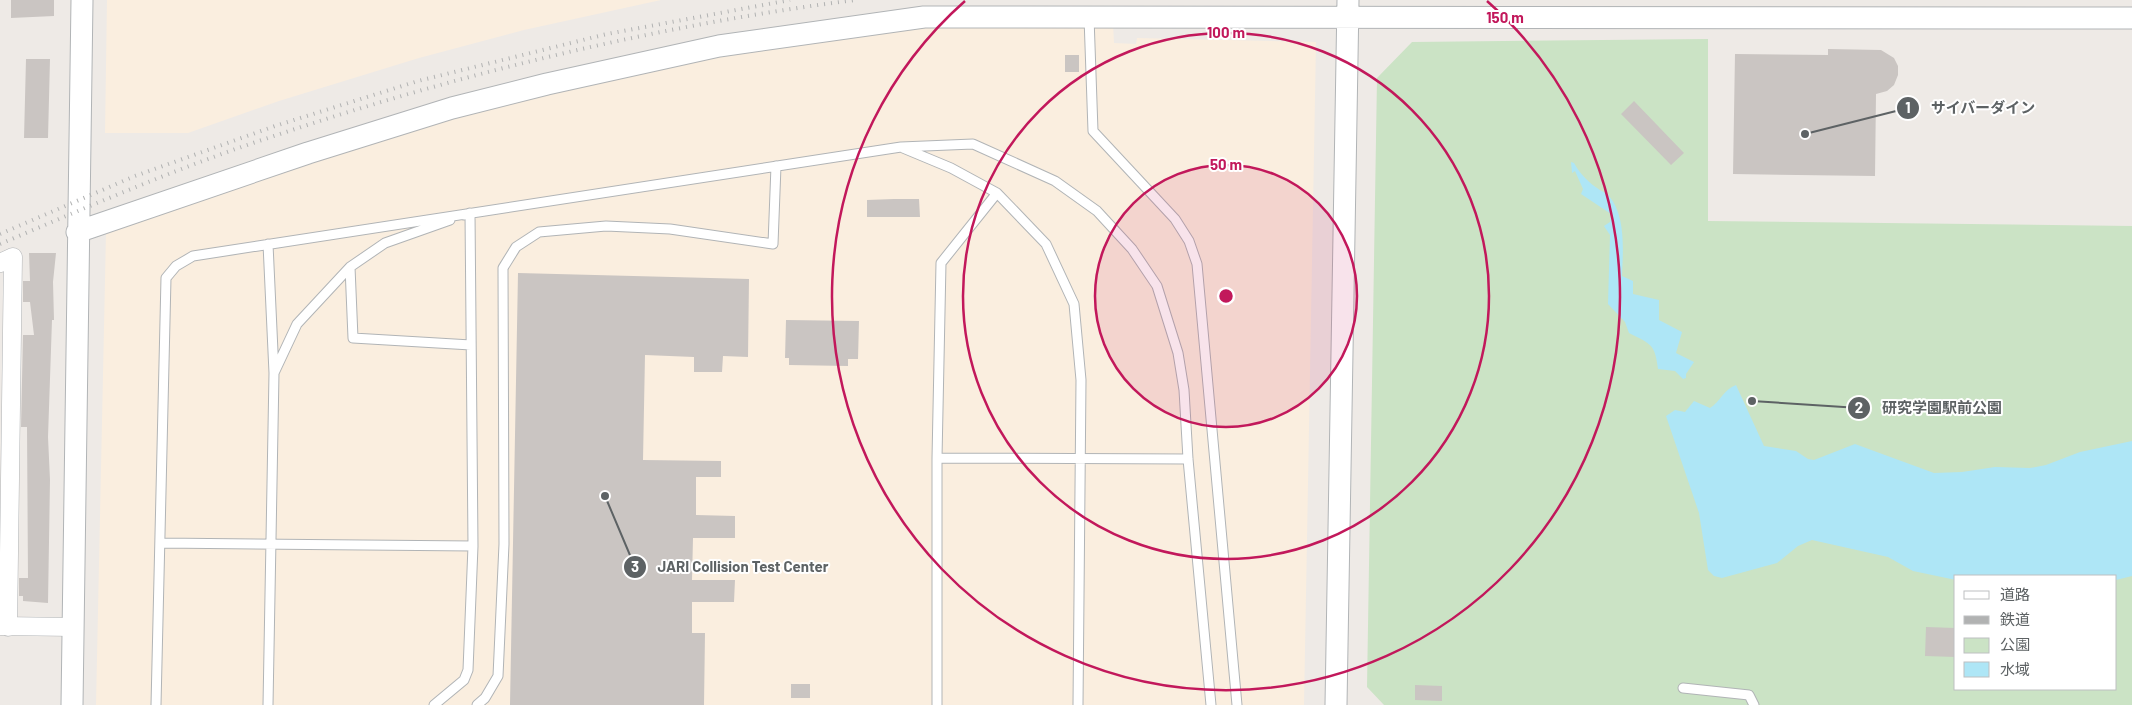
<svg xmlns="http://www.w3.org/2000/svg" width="2132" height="705" viewBox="0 0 2132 705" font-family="Barlow,'Noto Sans JP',sans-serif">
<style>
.commercial{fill:#faeedf}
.green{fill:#cbe3c5;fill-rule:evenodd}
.water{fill:#aee6f6}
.building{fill:#cac5c2}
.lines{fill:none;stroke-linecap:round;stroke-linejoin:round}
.service-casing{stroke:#b1b4b6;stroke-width:11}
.minor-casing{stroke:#b1b4b6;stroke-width:19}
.tertiary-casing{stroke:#b1b4b6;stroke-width:23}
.service{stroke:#fff;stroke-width:9}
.minor{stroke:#fff;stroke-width:18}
.tertiary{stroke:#fff;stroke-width:21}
.rail{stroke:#b1b2b2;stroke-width:4;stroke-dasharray:1 6;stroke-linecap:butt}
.ring{fill:none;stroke:#c2185b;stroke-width:2.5}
.centre{fill:#c2185b;stroke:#fff;stroke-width:2.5}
.ring-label{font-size:15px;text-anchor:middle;font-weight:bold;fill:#c2185b;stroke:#fff;stroke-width:4;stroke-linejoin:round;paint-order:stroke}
.leader{fill:none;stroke:#5d6264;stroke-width:2}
.callout-dot{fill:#5d6264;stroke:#fff;stroke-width:2}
.mark-label{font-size:15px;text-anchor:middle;font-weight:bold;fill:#fff}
.callout-label{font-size:15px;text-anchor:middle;font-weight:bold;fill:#5d6264;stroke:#fff;stroke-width:4;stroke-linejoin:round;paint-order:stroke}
</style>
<rect width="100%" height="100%" fill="#eeeae6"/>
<!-- commercial -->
<path class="commercial" d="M107 0H661L524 30 419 58 279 101 188 133H105Z
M926 23 1113 24 1114 43 1136 44 1137 38 1316 42 1304 705H96L106 233 395 132 698 58Z"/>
<!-- green -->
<path class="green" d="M1708 39V221L2132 226V705H1384L1367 687 1377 78 1412 42ZM1956 576H2116V689H1956Z"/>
<!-- water -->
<path class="water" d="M1571 162 1574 163C1580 174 1589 183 1600 190 1602 192 1608 193 1609 196 1626 216 1623 250 1622 276L1633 281V294L1659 300V320L1682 332 1676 353 1694 362 1686 374V378L1683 379 1675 371 1658 369C1655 344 1651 344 1629 333L1625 322 1608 304 1610 235 1604 226 1610 222 1611 214 1581 194 1583 189 1575 171 1572 173Z
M1736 385 1764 446 1796 451 1808 459 1814 460 1855 444 1934 473 1962 472 1995 467 2030 468 2046 465 2080 452 2132 441V576L2116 580V576H1956V580L1913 571 1888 557 1812 540 1798 546 1777 563 1722 578 1714 576 1708 570 1699 513 1666 416 1675 410 1685 412 1694 401 1710 408C1720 402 1724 389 1736 385Z"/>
<!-- building -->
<path class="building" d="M11 0H54V16L11 18Z
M1828 49 1881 50 1894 58 1898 66V75L1894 85 1887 91 1876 94 1875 176 1733 174 1735 54 1828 55Z
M1065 55H1079V72H1065Z
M26 59H50L48 138H24Z
M1634 101 1684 153 1671 165 1621 114Z
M894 199H919L920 217H867V200Z
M29 253H56L53 282 54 320H52L48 437 50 480 48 603 23 601V596H19V578H28L27 427H21L23 335H34L30 302H23V281H30Z
M518 273 749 279 748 357 723 356 722 372H694V357L645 355 643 460 721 461V477H696V515L735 516V538H693L692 580H735L734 602H692V633H705L704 705H510Z
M786 320 859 321 858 359H848V366L789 365V358H785Z
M1926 627 1956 628V657L1925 656Z
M791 684H810V698H791Z
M1415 685 1442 686V701L1415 700Z"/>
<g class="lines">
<!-- service casing -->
<g class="service-casing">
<path id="service" d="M1089 17 1093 131 1175 219 1189 241 1197 264 1237 705
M903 148 951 168 997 193 1046 244 1074 304 1081 380 1078 705
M350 267 353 338 471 345
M274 373 297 324 350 267 385 243 450 220
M937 458 941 263 997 193
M161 543 473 546
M1683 688 1749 695 1754 705
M156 705 166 278 176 266 193 256 901 147 973 144 1055 181 1097 211 1132 249 1157 286 1178 353 1184 390 1188 459 1211 705
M268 705 274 373 268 244
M434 705 464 680 468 670 473 546 470 213 464 215
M477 705 485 698 498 676 504 544 503 268 516 247 539 232 606 226 670 229 773 244 776 166
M937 705V458L1188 459"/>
</g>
<!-- minor casing -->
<g class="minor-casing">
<path id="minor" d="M0 263 13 257 8 627
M0 626 73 627"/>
</g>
<!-- tertiary casing -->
<g class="tertiary-casing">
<path id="tertiary" d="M77 232 308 153 452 108 547 84 719 46 924 17 2132 18
M72 705 82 0
M1336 705 1348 0"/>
</g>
<!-- service -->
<use href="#service" class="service"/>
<!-- minor -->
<use href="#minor" class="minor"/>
<!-- tertiary -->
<use href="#tertiary" class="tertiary"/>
<!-- rail -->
<path class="rail" d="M0 234 135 176 275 126 418 81 607 34 790 0
M0 244C92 205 184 165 280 134 466 72 660 25 855 0"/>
</g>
<!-- distance rings -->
<circle cx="1226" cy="296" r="131" fill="#c2185b" fill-opacity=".12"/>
<g class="ring">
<circle cx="1226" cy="296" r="131"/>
<circle cx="1226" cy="296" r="263"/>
<path d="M1487 1A394 394 0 1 1 965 1"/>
</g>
<circle cx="1226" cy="296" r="8" class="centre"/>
<g class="ring-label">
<text x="1505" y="23">150 m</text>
<text x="1226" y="38">100 m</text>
<text x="1226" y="170">50 m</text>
</g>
<!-- callouts -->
<path class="leader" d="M1805 134L1908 108M1752 401L1859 408M605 496L635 567"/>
<g class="callout-dot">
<circle cx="1805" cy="134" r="5"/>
<circle cx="1752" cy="401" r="5"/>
<circle cx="605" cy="496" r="5"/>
<circle cx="1908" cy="108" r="12"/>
<circle cx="1859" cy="408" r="12"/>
<circle cx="635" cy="567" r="12"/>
</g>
<g class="mark-label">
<text x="1908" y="113">1</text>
<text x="1859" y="413">2</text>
<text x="635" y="572">3</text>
</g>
<g class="callout-label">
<text x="1983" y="113">サイバーダイン</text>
<text x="1942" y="413">研究学園駅前公園</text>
<text x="743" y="572">JARI Collision Test Center</text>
</g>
<!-- legend -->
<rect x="1954" y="575" width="162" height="115" fill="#ffffff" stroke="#bec0c1"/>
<rect x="1964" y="591" width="25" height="8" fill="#ffffff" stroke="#bec0c1"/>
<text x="2000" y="600" font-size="15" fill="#5d6264">道路</text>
<rect x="1964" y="616" width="25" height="8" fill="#b1b2b2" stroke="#bec0c1"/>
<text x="2000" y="625" font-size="15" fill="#5d6264">鉄道</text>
<rect x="1964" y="638" width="25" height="15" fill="#cbe3c5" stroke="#bec0c1"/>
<text x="2000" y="650" font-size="15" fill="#5d6264">公園</text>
<rect x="1964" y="662" width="25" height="15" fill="#aee6f6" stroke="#bec0c1"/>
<text x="2000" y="675" font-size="15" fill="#5d6264">水域</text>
</svg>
